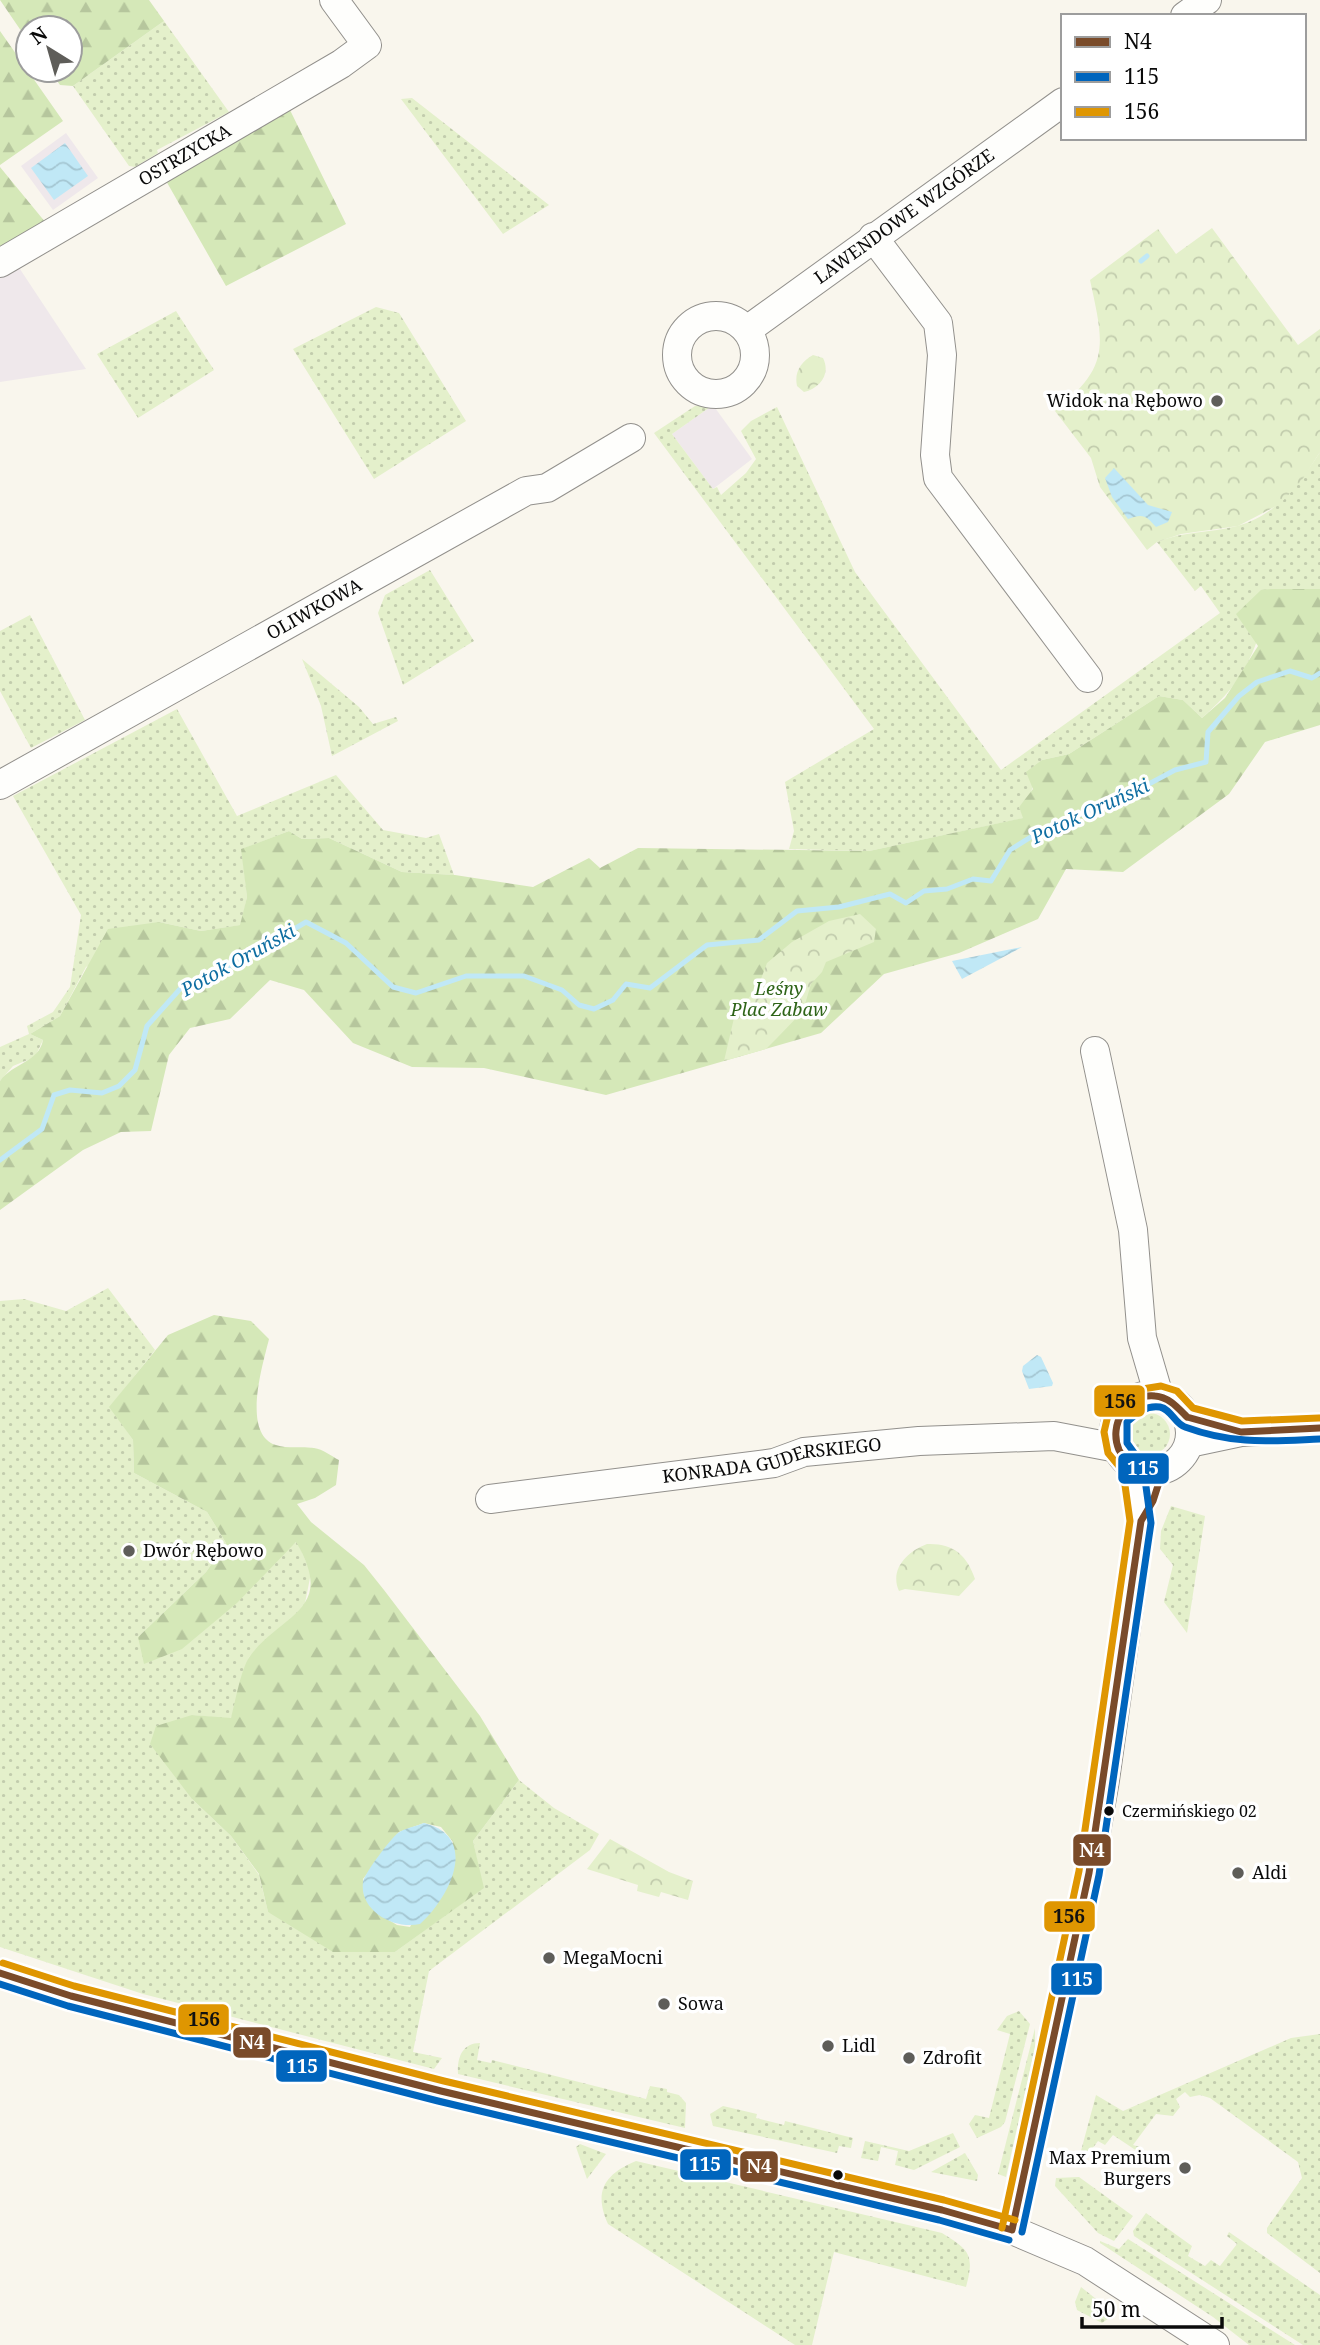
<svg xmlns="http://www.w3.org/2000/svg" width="1320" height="2345" viewBox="0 0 1320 2345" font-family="'Noto Serif',serif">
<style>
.industrial{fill:#efe8eb}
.grass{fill:url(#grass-dots)}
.forest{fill:url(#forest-firs);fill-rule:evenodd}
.park{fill:url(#park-crowns)}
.water{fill:url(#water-waves)}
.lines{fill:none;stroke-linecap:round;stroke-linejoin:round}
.stream{stroke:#c0e8f6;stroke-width:5}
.minor-casing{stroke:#92908c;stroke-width:30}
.minor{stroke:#fefefc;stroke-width:28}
.bus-1-casing{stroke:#fff;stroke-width:12}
.bus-2-casing{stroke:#fff;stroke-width:12}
.bus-3-casing{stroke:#fff;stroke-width:12}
.bus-1{stroke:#7a4b2a;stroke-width:7}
.bus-2{stroke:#0065bd;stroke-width:7}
.bus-3{stroke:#df9601;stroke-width:7}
.poi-dot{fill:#5e5d59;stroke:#fff;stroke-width:2.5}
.bus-dot{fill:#0a0a0a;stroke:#fff;stroke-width:2.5}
.labels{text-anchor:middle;stroke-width:7;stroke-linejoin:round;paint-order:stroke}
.bus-label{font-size:16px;fill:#0a0a0a;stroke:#fff;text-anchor:start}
.street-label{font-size:18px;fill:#0a0a0a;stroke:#fff}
.poi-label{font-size:18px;fill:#0a0a0a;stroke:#fff;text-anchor:start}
.park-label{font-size:18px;font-style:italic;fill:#2e6418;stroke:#fff}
.water-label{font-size:19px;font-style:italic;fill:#0e6da1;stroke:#fff}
.line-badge{stroke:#fff;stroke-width:2.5}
.badge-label{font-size:19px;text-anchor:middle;font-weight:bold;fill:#fff}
.pale-badge-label{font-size:19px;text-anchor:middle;font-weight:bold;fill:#111}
</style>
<defs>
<pattern id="grass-dots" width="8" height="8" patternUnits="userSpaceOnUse" patternTransform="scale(1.75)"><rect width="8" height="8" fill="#e4f0cb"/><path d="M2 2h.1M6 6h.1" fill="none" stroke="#c2ccad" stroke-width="1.8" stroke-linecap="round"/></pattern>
<pattern id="forest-firs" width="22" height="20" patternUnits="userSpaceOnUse" patternTransform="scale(1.75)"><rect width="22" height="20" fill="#d5e8b8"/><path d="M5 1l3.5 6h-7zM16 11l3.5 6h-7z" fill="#b6c69d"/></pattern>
<pattern id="park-crowns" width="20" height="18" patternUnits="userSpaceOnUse" patternTransform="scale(1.75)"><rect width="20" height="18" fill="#e4f0cb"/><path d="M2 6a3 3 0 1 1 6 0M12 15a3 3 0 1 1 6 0" fill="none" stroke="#c2ccad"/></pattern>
<pattern id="water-waves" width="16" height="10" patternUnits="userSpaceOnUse" patternTransform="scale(1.75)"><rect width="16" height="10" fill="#c0e8f6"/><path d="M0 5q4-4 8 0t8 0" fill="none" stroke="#a4c6d2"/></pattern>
</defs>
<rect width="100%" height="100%" fill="#f9f6ed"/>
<!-- industrial -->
<path class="industrial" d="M66 133 98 178 53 210 21 166Z
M14 260 86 369 0 382V269Z
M713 405 752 459 713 489 672 434Z"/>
<!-- grass -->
<path class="grass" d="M164 21 229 112 157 150 158 153 135 167 129 166 73 86Z
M412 98 549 205 503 234 401 99Z
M376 307 399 313 466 421 374 479 293 349Z
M176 311 214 370 138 418 97 354Z
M713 405 672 434 713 489 717 487 721 495 746 473 756 459 741 431 751 421 777 407 855 572 1001 770 1220 613 1201 586 1195 591 1157 542C1184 531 1210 533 1237 526 1276 516 1300 483 1320 452V589H1271C1258 647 1248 678 1202 718L1183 700 1159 696 1069 754 1042 760 1030 795 1019 807 1024 818 869 851 789 849 794 831 785 782 874 729 654 433 695 406Z
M430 570 474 641 403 685 378 613 385 595Z
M30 615 85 720 31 748 0 691V631Z
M302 659 359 707 373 724 396 717 398 721 332 756 321 706Z
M177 709 237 816 336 775 383 830 426 838 439 834 454 875 402 872 329 838 302 839 289 831 242 849 247 897 241 925 201 931 159 922 86 967 60 1016 30 1034 43 1040 35 1057 13 1066 0 1081V1047L29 1034 27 1026 53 1012 70 987 81 915 13 796Z
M108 1288 155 1350 110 1407 133 1440 134 1473 207 1512 226 1543 206 1572 138 1637 275 1561 297 1541 311 1573 304 1608 249 1657 231 1719 192 1715V1799L231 1836 259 1875 268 1912 395 1952 483 1888 473 1841 519 1780 554 1808 599 1834 590 1850 429 1971 413 2052 442 2058 434 2069 143 1994 0 1947V1301L24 1299 66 1311Z
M1128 1434a21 21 0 1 1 42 0a21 21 0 1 1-42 0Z
M1171 1506 1205 1516 1187 1633 1164 1602 1173 1565 1160 1549 1161 1531Z
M1019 2011 1030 2024 1005 2122 1001 2127 977 2138 969 2124 975 2115 989 2118 1010 2034 997 2030 1007 2016Z
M1035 2028V2048L1006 2177 998 2174Z
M1320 2034V2273L1267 2233V2228L1302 2178 1298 2162 1210 2098 1200 2095 1190 2097 1185 2092 1176 2099 1180 2107 1173 2116 1156 2114 1133 2145 1140 2147 1137 2151 1113 2135 1105 2145 1098 2141 1080 2165 1078 2162 1096 2095 1123 2111 1291 2038Z
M480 2043 477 2060 491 2063 492 2060 646 2099 650 2086 667 2089V2092L679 2095 686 2103 685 2128 458 2074C457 2058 462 2043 480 2043Z
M723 2106 757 2114 756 2118 784 2125 785 2121 853 2138 851 2148 839 2146 837 2153 713 2126 710 2114Z
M953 2133 960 2147 914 2170 895 2165 898 2151 881 2147 878 2161 861 2158 865 2141 909 2151Z
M580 2144 606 2154 587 2179 576 2147Z
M965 2153 978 2175 977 2181 931 2172Z
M636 2161 942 2233C969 2250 975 2254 966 2287L834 2252 812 2345H795L608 2224C593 2191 605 2174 636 2161Z
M1079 2177 1133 2216 1114 2241 1098 2233 1055 2186 1056 2178Z
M1146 2213 1192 2246 1188 2256 1205 2266 1211 2260 1220 2266 1237 2244 1227 2236 1229 2232 1320 2295V2345H1303L1134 2236 1133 2231Z
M1128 2239 1295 2345H1249L1213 2317 1100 2243V2241L1119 2249Z
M1081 2287 1115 2314 1102 2323 1077 2310 1075 2302Z"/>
<!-- forest -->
<path class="forest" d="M0 0H149L164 21 73 86 60 85 49 70H70V28H28V41Z
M0 31 63 121 0 165Z
M288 106 346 224 226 286 161 172Z
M0 167 46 223 0 251Z
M1271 589H1320V725L1265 742 1229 794 1123 872 1066 869 1038 919 959 953 884 974 821 1033 606 1095 484 1068 412 1067 353 1043 304 990 270 980 230 1019 190 1028 169 1055 151 1131 121 1132 83 1150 0 1210V1081C13 1063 39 1062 43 1040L30 1034 60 1016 108 929 159 922 201 931 240 925 247 897 241 849 289 831 302 839 329 838 402 872 455 875 533 887 589 858 600 868 638 848 869 851 1023 818 1019 807 1033 789 1026 772 1042 760 1069 754 1159 696 1183 700 1202 718 1225 698 1258 646 1236 614 1261 590Z
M214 1315 251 1321 269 1339C263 1364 241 1434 276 1445 288 1449 302 1446 314 1448 323 1449 331 1456 339 1460L336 1485 315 1498 297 1504 311 1522 364 1565 384 1590 480 1716 519 1780 473 1841 484 1888 395 1952H333L268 1912 259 1874 231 1836 192 1799 150 1744 156 1726 192 1715 231 1718C235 1703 241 1668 250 1656 282 1613 337 1611 296 1542L237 1603 182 1649 144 1664 138 1637 206 1572 226 1543 207 1512 134 1473 133 1440 109 1407 168 1335ZM424 1823 441 1827 453 1842 410 1927 397 1925 376 1912 364 1895 363 1879 399 1832Z"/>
<!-- park -->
<path class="park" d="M1212 228 1298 345 1320 329V452L1302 480 1280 504 1238 526 1181 534 1157 542 1147 550 1100 487 1091 458 1055 411C1111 366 1104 345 1090 280L1158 229 1176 254Z
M813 355 823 358C831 374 820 388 804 392L797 386C794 372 801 362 813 355Z
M860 914 876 929 874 942 826 962 822 972 811 984 803 1011 777 1038 766 1049 724 1061 734 1018 759 984 767 963 792 942 829 921Z
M927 1544C953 1543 967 1555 975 1579L959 1596 905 1589 899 1591C889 1569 908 1551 927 1544Z
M610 1839 669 1872 693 1881 688 1900 661 1892 659 1897 637 1891 638 1885 587 1869Z"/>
<!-- water -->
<path class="water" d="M65 143 88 176 54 200 31 168Z
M1114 468 1148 505 1172 512 1168 522 1156 527C1146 516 1144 513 1128 519L1112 497 1105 478Z
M1022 947 962 979 952 961Z
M1037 1355 1041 1357 1053 1383 1052 1386 1029 1389 1022 1371 1023 1366Z
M424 1823C481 1837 449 1898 420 1924 395 1930 359 1911 363 1882 364 1874 391 1838 398 1833 405 1828 417 1826 424 1823Z"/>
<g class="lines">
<!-- stream -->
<path class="stream" d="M1141 261 1147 256
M0 1160 42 1129 54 1095 70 1090 102 1093 119 1086 135 1070 147 1026 180 989 244 959 306 922 346 943 393 987 416 993 466 976H524L562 990 579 1005 594 1009 613 1000 626 984 650 988 707 945 759 940 797 911 839 907 890 894 906 903 924 891 947 889 973 879 991 881 1010 850 1047 827 1117 801 1175 770 1206 762 1208 732 1239 696 1257 682 1290 671 1312 678 1320 673"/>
<!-- minor casing -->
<g class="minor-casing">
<g id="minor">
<path d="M1185 16 1207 0"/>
<path d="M873 237 938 323 942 355 935 455 938 478 1088 678"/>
<path id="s1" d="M0 263 341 64 367 45 334 0"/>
<circle cx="716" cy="355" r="39"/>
<path id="s2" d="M747 330 1063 102"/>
<path id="s3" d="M0 785 526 491 547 488 631 438"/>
<path d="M1095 1051 1133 1230 1142 1338 1159 1396"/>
<circle cx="1152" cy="1433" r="38"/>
<path d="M1189 1443 1241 1432 1320 1428"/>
<path id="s4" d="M490 1499 774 1463 804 1452 919 1441 1054 1436 1117 1448"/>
<path d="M0 1973 71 1996 441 2091 942 2210 1012 2230 1085 2261 1215 2345"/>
<path d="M1012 2230 1089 1873 1105 1780 1141 1521 1133 1467"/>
</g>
</g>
<!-- minor -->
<use href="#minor" class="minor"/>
<!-- bus-1 casing -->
<g class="bus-1-casing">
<path id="bus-1" d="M1187 1417 1241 1432 1320 1428
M1133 1467C1129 1462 1122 1456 1119 1450 1108 1425 1127 1393 1155 1396 1169 1397 1178 1408 1187 1417
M0 1973 71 1996 441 2091 942 2210 1012 2230
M1012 2230 1089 1873 1141 1521 1153 1501 1163 1470"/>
</g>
<!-- bus-2 casing -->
<g class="bus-2-casing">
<path id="bus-2" d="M0 1984 68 2006 438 2101 939 2220 1009 2240
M1022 2232 1099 1875 1151 1523 1143 1465 1127 1443V1422C1137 1413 1146 1405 1160 1407 1171 1409 1175 1424 1185 1427 1234 1445 1270 1441 1320 1439"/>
</g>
<!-- bus-3 casing -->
<g class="bus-3-casing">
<path id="bus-3" d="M3 1963 74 1986 444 2081 944 2200 1015 2220
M1002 2228 1079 1871 1130 1521 1123 1471 1108 1453 1104 1432 1109 1411 1130 1391 1161 1386 1177 1391 1193 1408 1242 1421 1319 1418"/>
</g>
<!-- bus-1 -->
<use href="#bus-1" class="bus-1"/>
<!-- bus-2 -->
<use href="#bus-2" class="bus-2"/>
<!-- bus-3 -->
<use href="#bus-3" class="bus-3"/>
</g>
<!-- markers -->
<g class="poi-dot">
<circle cx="1217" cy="401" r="7"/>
<circle cx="129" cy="1551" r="7"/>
<circle cx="1238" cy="1873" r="7"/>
<circle cx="549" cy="1958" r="7"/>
<circle cx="664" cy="2004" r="7"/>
<circle cx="828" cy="2046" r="7"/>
<circle cx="909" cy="2058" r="7"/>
<circle cx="1185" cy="2168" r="7"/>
</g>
<g class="bus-dot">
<circle cx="1109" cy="1811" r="6"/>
<circle cx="838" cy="2175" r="6"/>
</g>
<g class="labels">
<!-- bus labels -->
<g class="bus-label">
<text x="1122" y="1817">Czermińskiego 02</text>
</g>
<!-- street labels -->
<g class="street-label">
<text dy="6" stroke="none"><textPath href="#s1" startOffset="214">OSTRZYCKA</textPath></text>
<text dy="6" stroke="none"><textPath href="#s2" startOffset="194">LAWENDOWE WZGÓRZE</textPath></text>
<text dy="6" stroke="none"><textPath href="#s3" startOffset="360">OLIWKOWA</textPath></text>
<text dy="6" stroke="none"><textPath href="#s4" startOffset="285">KONRADA GUDERSKIEGO</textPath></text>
</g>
<!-- poi labels -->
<g class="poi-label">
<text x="1203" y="407" text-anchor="end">Widok na Rębowo</text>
<text x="143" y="1557">Dwór Rębowo</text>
<text x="1252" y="1879">Aldi</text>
<text x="563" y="1964">MegaMocni</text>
<text x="678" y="2010">Sowa</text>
<text x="842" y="2052">Lidl</text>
<text x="923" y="2064">Zdrofit</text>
<text x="1171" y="2164" text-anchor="end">Max Premium<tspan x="1171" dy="21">Burgers</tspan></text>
</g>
<!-- park labels -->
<g class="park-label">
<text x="779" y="995">Leśny<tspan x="779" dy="21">Plac Zabaw</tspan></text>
</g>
<!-- water labels -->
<g class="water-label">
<text transform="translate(1090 811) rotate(-25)" y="7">Potok Oruński</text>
<text transform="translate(238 960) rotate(-29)" y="7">Potok Oruński</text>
</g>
</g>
<g class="line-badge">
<rect x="1093" y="1384" width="53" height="34" rx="7" fill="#df9601"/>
<rect x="1117" y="1452" width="53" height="33" rx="7" fill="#0065bd"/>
<rect x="1072" y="1833" width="40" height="34" rx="7" fill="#7a4b2a"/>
<rect x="1043" y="1900" width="53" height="33" rx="7" fill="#df9601"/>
<rect x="1050" y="1962" width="53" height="34" rx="7" fill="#0065bd"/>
<rect x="177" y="2003" width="53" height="33" rx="7" fill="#df9601"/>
<rect x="232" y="2026" width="40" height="33" rx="7" fill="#7a4b2a"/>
<rect x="275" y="2049" width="53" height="34" rx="7" fill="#0065bd"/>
<rect x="679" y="2148" width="53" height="33" rx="7" fill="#0065bd"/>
<rect x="739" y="2150" width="40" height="33" rx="7" fill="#7a4b2a"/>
</g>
<g class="badge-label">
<text x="1143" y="1475">115</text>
<text x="1092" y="1857">N4</text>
<text x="1077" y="1986">115</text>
<text x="252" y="2049">N4</text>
<text x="302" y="2073">115</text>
<text x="705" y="2171">115</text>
<text x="759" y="2173">N4</text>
</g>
<g class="pale-badge-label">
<text x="1120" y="1408">156</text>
<text x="1069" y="1923">156</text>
<text x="204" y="2026">156</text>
</g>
<!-- legend -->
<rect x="1061" y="14" width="245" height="126" fill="#ffffff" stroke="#9d9d9d" stroke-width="2"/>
<rect x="1075" y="37" width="35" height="10" fill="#7a4b2a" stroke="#9d9d9d" stroke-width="2"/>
<text x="1124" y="49" font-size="21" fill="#0a0a0a">N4</text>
<rect x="1075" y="72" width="35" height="10" fill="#0065bd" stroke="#9d9d9d" stroke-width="2"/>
<text x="1124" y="84" font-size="21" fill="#0a0a0a">115</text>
<rect x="1075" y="107" width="35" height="10" fill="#df9601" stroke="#9d9d9d" stroke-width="2"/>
<text x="1124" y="119" font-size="21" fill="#0a0a0a">156</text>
<!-- north arrow -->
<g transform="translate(49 49) rotate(323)"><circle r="33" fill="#ffffff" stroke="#9d9d9d" stroke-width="2"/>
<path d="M0-5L12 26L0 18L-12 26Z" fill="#5e5d59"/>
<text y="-10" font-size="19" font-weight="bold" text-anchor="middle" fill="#0a0a0a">N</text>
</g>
<!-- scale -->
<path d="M1082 2317v10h140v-10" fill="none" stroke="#0a0a0a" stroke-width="3.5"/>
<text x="1092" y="2317" font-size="21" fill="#0a0a0a" stroke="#ffffff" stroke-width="5" paint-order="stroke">50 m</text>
</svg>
